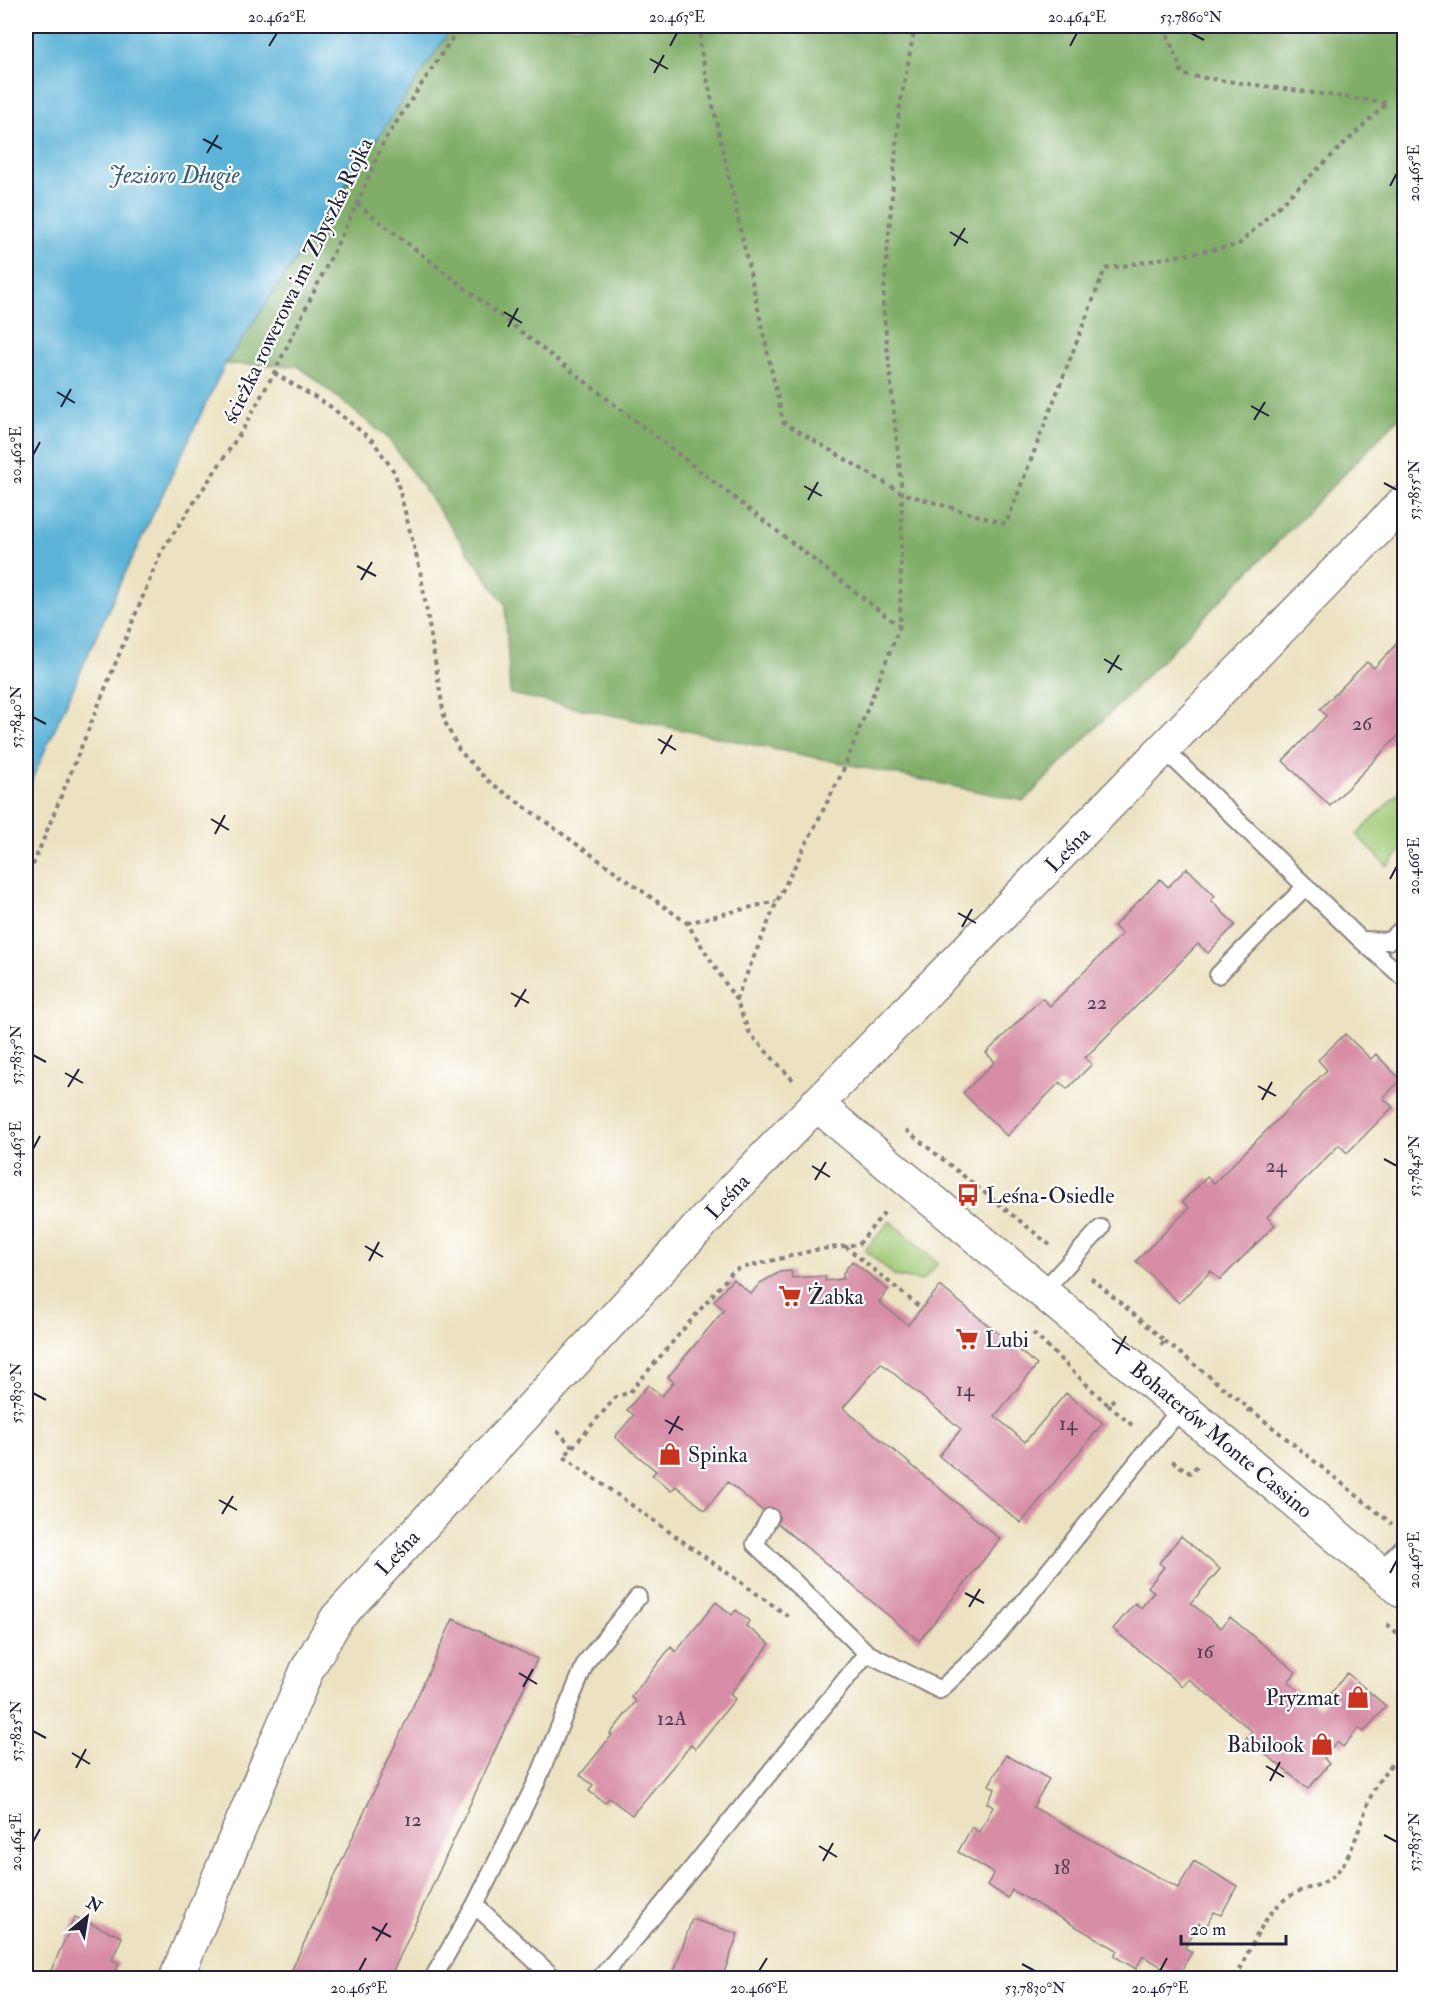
<svg xmlns="http://www.w3.org/2000/svg" width="1430" height="2004" viewBox="0 0 1430 2004" font-family="'IM FELL Double Pica',serif">
<style>
.green{fill:#a1ca76;stroke:#627658;stroke-width:1.5}
.forest{fill:#80ae67;stroke:#516851;stroke-width:1.5}
.water{fill:#5bb3d8;stroke:#3e6a8a;stroke-width:1.5}
.building{fill:#d78da5}
.lines{fill:none;stroke-linecap:round;stroke-linejoin:round}
.service-casing{stroke:#87827e;stroke-width:20}
.minor-casing{stroke:#87827e;stroke-width:36}
.path{stroke:#87827e;stroke-width:4;stroke-dasharray:4.5 4.5;stroke-linecap:butt}
.service{stroke:#fff;stroke-width:16}
.minor{stroke:#fff;stroke-width:33}
.ticks{fill:none;stroke:#22223b;stroke-width:2}
.labels{text-anchor:middle;stroke-width:4.5;stroke-linejoin:round;paint-order:stroke}
.number-label{font-size:20px;fill:#4f3d56}
.street-label{font-size:22px;fill:#22223b;stroke:#fff}
.poi-label{font-size:22px;fill:#22223b;stroke:#fff;text-anchor:start}
.water-label{font-size:24px;font-style:italic;fill:#395c7a;stroke:#fff}
.neatline{fill:none;stroke:#22223b;stroke-width:2}
.ticks-label{font-size:15px;text-anchor:middle;fill:#22223b}
</style>
<rect width="100%" height="100%" fill="#fff"/>
<filter id="ink" filterUnits="userSpaceOnUse"><feTurbulence type="fractalNoise" baseFrequency=".0167" numOctaves="2"/><feDisplacementMap in="SourceGraphic" scale="12" xChannelSelector="R" yChannelSelector="G"/><feConvolveMatrix kernelMatrix="1 2 1 2 8 2 1 2 1" color-interpolation-filters="sRGB"/></filter>
<filter id="wash" filterUnits="userSpaceOnUse"><feTurbulence type="fractalNoise" baseFrequency=".008" numOctaves="4" result="noise"/><feDisplacementMap in="SourceGraphic" scale="24" xChannelSelector="R" yChannelSelector="G"/><feGaussianBlur stdDeviation="1.35" result="paint"/><feColorMatrix in="noise" values="0 0 0 0 0 0 0 0 0 0 0 0 0 0 0 0 0 1.4 0 .05"/><feComposite in="paint" operator="in"/></filter>
<g filter="url(#wash)">
<rect width="100%" height="100%" fill="#ece2c1"/>
<!-- green -->
<path class="green" d="M1404 787V848L1387 866 1357 835Z
M890 1221 938 1263 922 1281 895 1276 865 1250Z"/>
<!-- forest -->
<path class="forest" d="M449 26H1404V413L1024 801 510 694 505 604 388 438 298 366 225 364 362 163Z"/>
<!-- water -->
<path class="water" d="M26 26H453L225 364 121 581 26 793Z"/>
<g id="blocks">
<!-- building -->
<path class="building" d="M1404 636V730L1330 806 1283 761 1326 716 1320 709 1367 662 1374 668Z
M1187 868 1215 896 1211 900 1235 925 1208 953 1198 944 1085 1058 1092 1064 1067 1089 1060 1082 1007 1136 963 1093 995 1062 986 1053 1042 998 1050 1006 1122 934 1114 926 1160 879 1168 887Z
M1345 1034 1371 1059 1376 1054 1401 1080 1383 1098 1393 1107 1347 1153 1339 1145 1267 1217 1275 1225 1220 1280 1211 1271 1179 1303 1136 1261 1189 1208 1183 1201 1207 1177 1214 1183 1327 1070 1318 1060Z
M852 1261 888 1290 879 1302 908 1325 940 1286 1037 1365 995 1416 1025 1442 1066 1393 1103 1423 1021 1523 939 1456 961 1429 881 1363 843 1408 1000 1539 919 1641 728 1482 705 1510 676 1486 671 1491 652 1475 656 1471 615 1437 634 1415 627 1410 648 1385 662 1396 674 1382 668 1377 724 1310 714 1301 733 1279 751 1294 760 1283 780 1272 791 1271 792 1278 825 1276V1281L843 1279V1273Z
M1181 1536 1220 1569 1191 1603 1221 1628 1230 1617 1296 1672 1288 1682 1319 1708 1347 1673 1386 1706 1364 1732 1359 1728 1343 1747 1337 1742 1324 1758 1329 1764 1308 1789 1246 1738 1252 1731 1189 1679 1182 1686 1113 1629 1135 1603 1141 1608 1154 1592 1148 1587 1164 1567 1159 1563Z
M716 1602 732 1615 736 1610 749 1621 746 1626 770 1644 730 1694 735 1699 695 1749 691 1745 632 1815 609 1798 605 1803 589 1791 593 1785 580 1775 612 1735 610 1734 636 1701 631 1697 671 1647 676 1652Z
M453 1619 537 1659 390 1978H288Z
M1006 1755 1049 1779 1033 1807 1178 1888 1194 1861 1237 1886 1221 1915 1214 1912 1206 1927 1199 1923 1185 1948 1192 1952 1178 1976 1143 1956 1136 1969 1114 1956 1117 1950 1012 1890 1008 1898 987 1885 994 1873 958 1852 972 1827 979 1832 993 1807 987 1803 995 1789 989 1785Z
M75 1917 122 1937 112 1960 119 1963 113 1978 105 1975 104 1978 48 1977Z
M692 1919 738 1934 722 1978H672Z"/>
</g>
</g>
<g filter="url(#ink)">
<use href="#blocks" fill-opacity="0" stroke="#87827e" stroke-width="1.5"/>
<g class="lines">
<!-- service casing -->
<g class="service-casing">
<path id="service" d="M1164 749 1361 940 1404 978
M1361 940 1389 941 1404 927
M1218 975 1306 886
M1043 1291 1101 1228
M770 1517 755 1544 867 1653 940 1690 991 1642 1183 1406
M1380 1571 1404 1546
M433 1978 475 1905
M554 1978 475 1905 537 1781 586 1662 638 1597
M600 1978 638 1935 867 1653"/>
</g>
<!-- minor casing -->
<g class="minor-casing">
<path id="minor" d="M816 1104 1404 1592
M176 1978 307 1670 337 1618 733 1190 1404 502"/>
</g>
<!-- path -->
<path class="path" d="M704 26 699 42 783 422 902 493 1006 524 1105 269 1238 245 1387 103 1183 75 1164 26
M357 204 899 626
M274 373 331 407 373 441 395 473 420 570 445 722 459 750 487 780 687 923 736 1000 750 1034 793 1080
M26 882 161 552 243 429 274 373 357 204 384 141 460 26
M687 923 776 901
M736 1000 777 901 842 773 900 626 902 493 883 304 899 111 915 26
M906 1130 1050 1245
M845 1246 921 1308
M1091 1278 1165 1341 1160 1346
M1033 1333 1108 1405 1116 1397
M1165 1341 1250 1409 1245 1414
M1108 1405 1133 1426
M1250 1409 1392 1524
M557 1431 572 1446
M1172 1461 1190 1473 1197 1466
M788 1616 564 1457 616 1397 630 1392 734 1270 815 1250 859 1244 887 1209
M1387 1624 1404 1639
M1236 1978C1248 1954 1262 1917 1284 1900 1307 1882 1326 1893 1345 1861 1368 1821 1363 1785 1404 1754"/>
<!-- service -->
<use href="#service" class="service"/>
<!-- minor -->
<use href="#minor" class="minor"/>
</g>
</g>
<!-- ticks -->
<path class="ticks" d="M1191 33 1204 40M269 46 277 33M670 46 677 33M1070 46 1077 33M650 59 668 69M654 73 664 55M203 139 222 149M207 153 218 135M1390 186 1397 173M950 232 968 243M954 246 965 228M504 312 522 323M508 327 518 308M57 392 75 403M1251 406 1269 416M61 407 71 389M1254 420 1265 402M33 455 40 442M1384 483 1397 490M804 486 822 496M808 500 818 482M357 566 376 576M361 580 372 562M1104 659 1122 670M1108 673 1119 655M33 717 46 724M658 739 676 750M661 754 672 735M211 819 229 830M215 834 225 815M1390 879 1397 866M958 913 976 923M962 927 972 909M511 993 529 1003M515 1007 526 989M33 1055 46 1062M65 1073 83 1083M1258 1086 1276 1096M68 1087 79 1069M1262 1100 1272 1082M33 1149 40 1136M1384 1159 1397 1166M812 1166 830 1177M815 1180 826 1162M365 1246 383 1257M369 1261 379 1242M1112 1339 1130 1350M1116 1354 1126 1336M33 1393 46 1400M665 1420 683 1430M669 1434 679 1416M219 1500 237 1510M222 1514 233 1496M1390 1573 1397 1560M965 1593 984 1603M969 1607 980 1589M519 1673 537 1684M523 1687 533 1669M33 1731 46 1738M72 1753 90 1764M1266 1766 1284 1777M76 1768 86 1749M1270 1781 1280 1762M1384 1835 1397 1842M33 1842 40 1829M819 1846 837 1857M823 1861 833 1843M372 1927 391 1937M376 1941 387 1923M1022 1964 1035 1971M359 1971 366 1958M759 1971 767 1958M1160 1971 1167 1958"/>
<!-- icons -->
<defs>
<g id="bus-bare" transform="scale(1.8)"><path d="M-5-6H5V4H4V6H2V4H-2V6H-4V4H-5ZM-3.5-4V0h7V-4ZM-3.5 1.2v1.5H-2V1.2ZM2 1.2v1.5H3.5V1.2Z" fill="#c8321e" stroke="#fff" stroke-width="2.5" paint-order="stroke"/></g>
<g id="supermarket-bare" transform="scale(1.8)"><path d="M-6-5.5h2.5l.6 2H6L4.5 2H-2.5L-4.4-4H-6ZM-1.5 3.2a1.3 1.3 0 1 0 .1 0ZM3 3.2a1.3 1.3 0 1 0 .1 0Z" fill="#c8321e" stroke="#fff" stroke-width="2.5" paint-order="stroke"/></g>
<g id="shop-bare" transform="scale(1.8)"><path d="M-5-2.5h2.3a2.7 3.5 0 0 1 5.4 0H5L5.5 6h-11ZM-1.5-2.5h3a1.5 2.3 0 0 0-3 0Z" fill="#c8321e" stroke="#fff" stroke-width="2.5" paint-order="stroke"/></g>
</defs>
<g fill-rule="evenodd">
<use href="#bus-bare" x="968" y="1195"/>
<use href="#supermarket-bare" x="790" y="1296"/>
<use href="#supermarket-bare" x="967" y="1339"/>
<use href="#shop-bare" x="670" y="1454"/>
<use href="#shop-bare" x="1358" y="1697"/>
<use href="#shop-bare" x="1322" y="1744"/>
</g>
<g class="labels">
<!-- number labels -->
<g class="number-label">
<text x="1362" y="730">26</text>
<text x="1097" y="1009">22</text>
<text x="1276" y="1172">24</text>
<text x="965" y="1396">14</text>
<text x="1068" y="1430">14</text>
<text x="1205" y="1658">16</text>
<text x="672" y="1725">12A</text>
<text x="413" y="1826">12</text>
<text x="1062" y="1874">18</text>
</g>
<!-- street labels -->
<g class="street-label">
<text transform="translate(297 280) rotate(-64)" y="8">ścieżka rowerowa im. Zbyszka Rojka</text>
<text transform="translate(1067 849) rotate(-46)" y="8">Leśna</text>
<text transform="translate(727 1196) rotate(-47)" y="8">Leśna</text>
<text transform="translate(1222 1439) rotate(40)" y="8">Bohaterów Monte Cassino</text>
<text transform="translate(397 1552) rotate(-47)" y="8">Leśna</text>
</g>
<!-- poi labels -->
<g class="poi-label">
<text x="986" y="1203">Leśna-Osiedle</text>
<text x="808" y="1304">Żabka</text>
<text x="985" y="1347">Lubi</text>
<text x="688" y="1462">Spinka</text>
<text x="1340" y="1705" text-anchor="end">Pryzmat</text>
<text x="1304" y="1752" text-anchor="end">Babilook</text>
</g>
<!-- water labels -->
<g class="water-label">
<text x="174" y="183">Jezioro Długie</text>
</g>
</g>
<!-- margin -->
<rect width="1430" height="2004" fill="none" stroke="#fff" stroke-width="66"/>
<!-- north arrow -->
<g transform="translate(87 1917) rotate(30)" stroke="#ffffff" stroke-width="4.5" paint-order="stroke">
<path d="M0-4.5L10 22L0 15L-10 22Z" fill="#22223b"/>
<text y="-9" font-size="16" font-weight="bold" text-anchor="middle" fill="#22223b">N</text>
</g>
<!-- scale -->
<path d="M1181 1935v9h105v-9" fill="none" stroke="#22223b" stroke-width="3"/>
<text x="1190" y="1935" font-size="18" fill="#22223b" stroke="#ffffff" stroke-width="4.5" paint-order="stroke">20 m</text>
<rect x="33" y="33" width="1364" height="1938" class="neatline"/>
<g class="ticks-label">
<text x="277" y="22">20.462°E</text>
<text x="677" y="22">20.463°E</text>
<text x="1077" y="22">20.464°E</text>
<text x="1191" y="22">53.7860°N</text>
<text transform="translate(1414 173) rotate(-90)" y="5">20.465°E</text>
<text transform="translate(16 455) rotate(-90)" y="5">20.462°E</text>
<text transform="translate(1414 490) rotate(-90)" y="5">53.7855°N</text>
<text transform="translate(16 717) rotate(-90)" y="5">53.7840°N</text>
<text transform="translate(1414 866) rotate(-90)" y="5">20.466°E</text>
<text transform="translate(16 1055) rotate(-90)" y="5">53.7835°N</text>
<text transform="translate(16 1149) rotate(-90)" y="5">20.463°E</text>
<text transform="translate(1414 1166) rotate(-90)" y="5">53.7845°N</text>
<text transform="translate(16 1393) rotate(-90)" y="5">53.7830°N</text>
<text transform="translate(1414 1560) rotate(-90)" y="5">20.467°E</text>
<text transform="translate(16 1731) rotate(-90)" y="5">53.7825°N</text>
<text transform="translate(16 1842) rotate(-90)" y="5">20.464°E</text>
<text transform="translate(1414 1842) rotate(-90)" y="5">53.7835°N</text>
<text x="359" y="1993">20.465°E</text>
<text x="759" y="1993">20.466°E</text>
<text x="1035" y="1993">53.7830°N</text>
<text x="1160" y="1993">20.467°E</text>
</g>
</svg>
